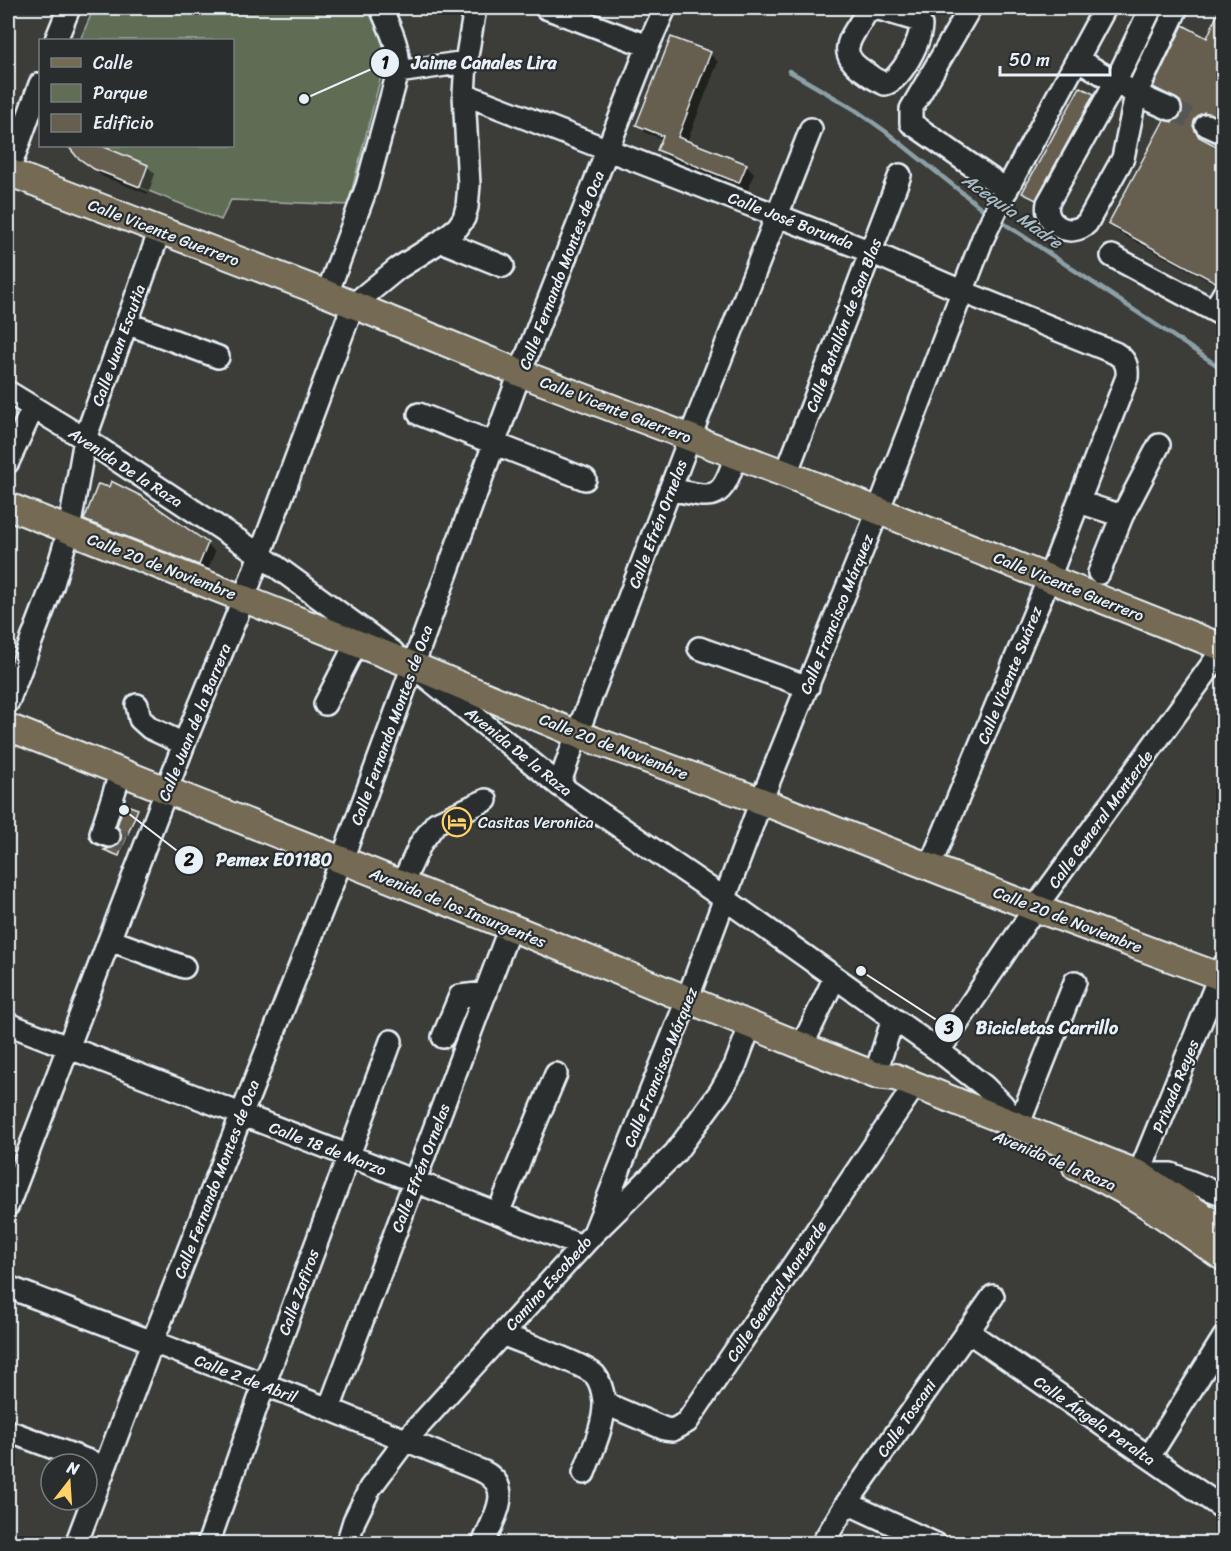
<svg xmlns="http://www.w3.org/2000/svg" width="1231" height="1551" viewBox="0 0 1231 1551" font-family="Sriracha,sans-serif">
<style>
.green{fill:#616d55;stroke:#a4afa6;stroke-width:1.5}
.shadow{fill:#0007}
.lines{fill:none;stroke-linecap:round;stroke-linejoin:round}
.stream{stroke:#8ca0a8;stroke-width:4.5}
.building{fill:#665f4f;stroke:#e8f1f8;stroke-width:1.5}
.minor-tunnel{stroke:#565755;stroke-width:21;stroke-dasharray:21 10;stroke-linecap:butt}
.minor-casing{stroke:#e8f1f8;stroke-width:26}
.major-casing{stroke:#e8f1f8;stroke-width:30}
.minor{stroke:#2a2d2e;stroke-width:21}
.major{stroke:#746b52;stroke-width:26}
.labels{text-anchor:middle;stroke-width:4.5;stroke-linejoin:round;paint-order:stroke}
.street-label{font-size:16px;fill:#e8f1f8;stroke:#2a2d2e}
.poi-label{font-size:16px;fill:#e8f1f8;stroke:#2a2d2e;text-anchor:start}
.water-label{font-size:18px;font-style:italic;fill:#aabbc2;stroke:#2a2d2e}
.leader{fill:none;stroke:#e8f1f8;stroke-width:2}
.callout-dot{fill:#e8f1f8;stroke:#2a2d2e;stroke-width:2}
.mark-label{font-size:18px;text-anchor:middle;font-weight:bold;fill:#111}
.callout-label{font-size:18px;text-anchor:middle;font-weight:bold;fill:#e8f1f8;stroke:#2a2d2e;stroke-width:4.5;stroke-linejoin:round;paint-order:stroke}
</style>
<rect width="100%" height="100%" fill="#3c3c38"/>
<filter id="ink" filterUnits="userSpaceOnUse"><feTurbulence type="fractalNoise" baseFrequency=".0167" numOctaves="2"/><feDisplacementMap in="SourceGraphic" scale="12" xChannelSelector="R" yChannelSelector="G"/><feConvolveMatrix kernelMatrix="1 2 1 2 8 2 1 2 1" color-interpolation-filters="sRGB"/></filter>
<g filter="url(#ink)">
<!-- green -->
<path class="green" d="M94 8H368L387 53 348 205 231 200 221 220 94 169 77 157 68 146H232V40H80Z"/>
<!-- shadow -->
<path class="shadow" d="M1224 8V122L1201 129 1202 141 1224 152V289L1118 232 1110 224 1172 123 1179 120 1183 114V105L1163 94 1155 87 1208 40Z
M710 54 718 62 687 142 746 165 754 173 748 190 667 158 659 150 663 139 646 133 638 125Z
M1093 95 1099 101 1042 205 1030 198 1024 193Z
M71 146H99L104 150 147 166 155 174 148 194 104 177 86 164Z
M86 519 207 544 215 552 207 572 94 527Z
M137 811 138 812 121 856 107 850 117 847 122 842Z"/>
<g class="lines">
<!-- stream -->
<path class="stream" d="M789 71 854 109 885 131 989 214
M999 220 1224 370"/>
</g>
<!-- building -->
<path class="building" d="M1220 8H1224V119L1204 112 1195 119 1193 126 1199 137 1224 150V277L1222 281 1217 283 1108 224 1164 120 1172 122 1178 119 1182 114 1183 107 1180 101 1153 87 1183 25 1207 38Z
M671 37 711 52 678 137 747 164 739 183 657 150 663 136 636 125Z
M1080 87 1094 94 1036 200 1022 193Z
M68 146H102L148 165 140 187 94 169 77 157Z
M111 481 141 496 208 543 199 565 84 520 98 484 109 487Z
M124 804 138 809 119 856 104 850 117 846 121 841V833L117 826Z"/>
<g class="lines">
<!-- minor-tunnel -->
<path class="minor-tunnel" d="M1170 109 1206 125
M109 836 125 842"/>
<!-- minor casing -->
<g class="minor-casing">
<path id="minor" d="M546 8 648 46
M970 8 911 109V123L1007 190
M1151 8 1116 81 1048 203C1043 225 1071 239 1087 223L1123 158 1136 94 1177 8
M879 9 916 20 921 25C921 41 901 80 885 84 878 81 871 77 865 72 834 52 851 39 866 13L869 10Z
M56 40 69 8
M1077 59 1136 94 1170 109
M398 72 466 62
M464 94 871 252 961 291 1115 353C1125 359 1128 365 1127 377L1049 578 930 866
M1206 125 1224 133
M8 173 40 84
M441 241 503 266
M1112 256 1224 316
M327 294 367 186 398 72C401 49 390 29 381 8
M1214 310 1224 293
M126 323 218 357
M8 392 85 439 259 554 393 652
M419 414 585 479
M8 462 33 408
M786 474 900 175
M670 489C716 499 721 502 736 455
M1079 502 1122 516 1159 445
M1099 573 1122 516
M699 648 808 687
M425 676 559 785 725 899 939 1051 984 1086 1003 1105 1018 1126
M8 702 53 584 69 530 85 439 160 230
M325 704 363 630
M137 705 140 719 150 728 184 744
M559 785 577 734 690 437 811 129
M109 836 101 833 121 771
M402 884 421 843 436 823 486 800
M110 940 184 967
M1224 965 1139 1174H1171L1224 1195
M8 1024 582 1246
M443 1037 460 996 486 993
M802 1046 835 977
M939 1051 1035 908 1224 648
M875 1075 893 1019
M1018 1126 1075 982
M8 1205 184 744 244 598 353 305 397 269 441 241 458 227 464 218 467 207 469 185 464 94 466 62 475 8
M498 1213 556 1074
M594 1233 687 1000 761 801 878 511 983 238 1000 202 1105 8
M8 1287 329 1409 484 1472C515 1489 493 1518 483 1544
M967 1331 1224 1509
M502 1334C520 1342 585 1364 595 1375 601 1382 603 1393 604 1401 605 1425 592 1451 584 1473
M604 1403 665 1429 673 1430 687 1422 915 1085
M329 1409 510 927
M8 1431 105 1467
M1149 1457 1224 1337
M847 1503 936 1544
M76 1544 152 1343 347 846 520 373 648 46 665 8
M208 1544 264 1385 391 1041
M347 1544 354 1521 370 1488 406 1440 594 1233 675 1153 720 1092 735 1066 750 1026
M822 1544 847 1503 993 1296"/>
</g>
<!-- major casing -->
<g class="major-casing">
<path id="major" d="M8 172 327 294 520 373 786 474 1224 648
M8 506 412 665 577 734 761 801 1035 908 1224 978
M8 727 510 927 802 1046 875 1075 895 1077 1139 1174 1224 1230
M1076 1167C1130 1189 1176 1225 1224 1258"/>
</g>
<!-- minor -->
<use href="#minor" class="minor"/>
<!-- major -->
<use href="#major" class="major"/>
</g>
</g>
<!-- icons -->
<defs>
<g id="hotel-ring" transform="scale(1.5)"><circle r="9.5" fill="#2a2d2e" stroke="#ffd166" stroke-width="1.5"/><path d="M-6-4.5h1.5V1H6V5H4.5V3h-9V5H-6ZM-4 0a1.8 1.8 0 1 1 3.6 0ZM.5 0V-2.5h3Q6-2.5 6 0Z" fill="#ffd166"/></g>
</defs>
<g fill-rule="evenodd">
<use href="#hotel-ring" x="457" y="822"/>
</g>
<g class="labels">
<!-- street labels -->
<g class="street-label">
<text transform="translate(791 220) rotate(21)" y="6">Calle José Borunda</text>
<text transform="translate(164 232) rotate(21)" y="6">Calle Vicente Guerrero</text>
<text transform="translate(561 270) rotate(-69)" y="6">Calle Fernando Montes de Oca</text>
<text transform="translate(843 325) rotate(-69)" y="6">Calle Batallón de San Blas</text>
<text transform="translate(118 345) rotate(-70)" y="6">Calle Juan Escutia</text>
<text transform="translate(616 409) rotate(21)" y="6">Calle Vicente Guerrero</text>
<text transform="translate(126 467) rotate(33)" y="6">Avenida De la Raza</text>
<text transform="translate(657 524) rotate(-69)" y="6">Calle Efrén Ornelas</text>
<text transform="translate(162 566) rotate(21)" y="6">Calle 20 de Noviembre</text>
<text transform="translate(1069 586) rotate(22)" y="6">Calle Vicente Guerrero</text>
<text transform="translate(836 614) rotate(-68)" y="6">Calle Francisco Márquez</text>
<text transform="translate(1009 675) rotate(-68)" y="6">Calle Vicente Suárez</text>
<text transform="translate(194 722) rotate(-68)" y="6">Calle Juan de la Barrera</text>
<text transform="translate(391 725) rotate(-70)" y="6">Calle Fernando Montes de Oca</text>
<text transform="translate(614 746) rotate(21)" y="6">Calle 20 de Noviembre</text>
<text transform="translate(519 751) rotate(39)" y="6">Avenida De la Raza</text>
<text transform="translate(1100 819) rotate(-54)" y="6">Calle General Monterde</text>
<text transform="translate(458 907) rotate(22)" y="6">Avenida de los Insurgentes</text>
<text transform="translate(1068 919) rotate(21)" y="6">Calle 20 de Noviembre</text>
<text transform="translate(660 1067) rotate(-68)" y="6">Calle Francisco Márquez</text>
<text transform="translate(1175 1086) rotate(-68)" y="6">Privada Reyes</text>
<text transform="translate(328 1148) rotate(21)" y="6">Calle 18 de Marzo</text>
<text transform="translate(1055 1160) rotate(23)" y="6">Avenida de la Raza</text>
<text transform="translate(420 1168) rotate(-69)" y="6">Calle Efrén Ornelas</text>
<text transform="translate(216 1179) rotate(-69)" y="6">Calle Fernando Montes de Oca</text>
<text transform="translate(548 1283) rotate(-48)" y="6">Camino Escobedo</text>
<text transform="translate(776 1291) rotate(-56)" y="6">Calle General Monterde</text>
<text transform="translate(298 1292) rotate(-70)" y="6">Calle Zafiros</text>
<text transform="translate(246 1378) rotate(21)" y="6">Calle 2 de Abril</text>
<text transform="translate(906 1418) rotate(-55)" y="6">Calle Toscani</text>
<text transform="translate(1095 1420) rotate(35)" y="6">Calle Ángela Peralta</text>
</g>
<!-- poi labels -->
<g class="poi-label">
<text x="478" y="828">Casitas Veronica</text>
</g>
<!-- water labels -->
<g class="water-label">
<text transform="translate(1012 211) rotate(35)" y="6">Acequia Madre</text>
</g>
</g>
<!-- callouts -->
<path class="leader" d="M304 99L385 63M124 810L189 860M861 971L949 1028"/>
<g class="callout-dot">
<circle cx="304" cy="99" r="6"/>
<circle cx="124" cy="810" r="6"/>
<circle cx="861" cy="971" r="6"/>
<circle cx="385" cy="63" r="15"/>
<circle cx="189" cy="860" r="15"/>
<circle cx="949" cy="1028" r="15"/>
</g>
<g class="mark-label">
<text x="385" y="69">1</text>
<text x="189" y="866">2</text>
<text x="949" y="1034">3</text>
</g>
<g class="callout-label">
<text x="484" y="69">Jaime Canales Lira</text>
<text x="274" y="866">Pemex E01180</text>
<text x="1047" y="1034">Bicicletas Carrillo</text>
</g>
<!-- margin -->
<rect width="1231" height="1551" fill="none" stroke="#2a2d2e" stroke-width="30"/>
<rect x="15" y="15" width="1201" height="1521" fill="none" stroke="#e8f1f8" stroke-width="2" filter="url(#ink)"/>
<!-- legend -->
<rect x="39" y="39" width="195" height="108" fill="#2a2d2e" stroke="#767b7f" stroke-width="1.5"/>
<rect x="51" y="58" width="30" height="9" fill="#746b52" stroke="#767b7f" stroke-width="1.5"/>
<text x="93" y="69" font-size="18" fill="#e8f1f8">Calle</text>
<rect x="51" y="84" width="30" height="18" fill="#616d55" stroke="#767b7f" stroke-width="1.5"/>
<text x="93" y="99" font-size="18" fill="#e8f1f8">Parque</text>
<rect x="51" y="114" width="30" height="18" fill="#665f4f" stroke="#767b7f" stroke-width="1.5"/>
<text x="93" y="129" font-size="18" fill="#e8f1f8">Edificio</text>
<!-- north arrow -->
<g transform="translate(69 1482) rotate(17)"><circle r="28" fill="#2a2d2e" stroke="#767b7f" stroke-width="1.5"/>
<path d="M0-4.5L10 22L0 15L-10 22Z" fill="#ffd166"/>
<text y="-9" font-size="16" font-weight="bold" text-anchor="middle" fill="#e8f1f8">N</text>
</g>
<!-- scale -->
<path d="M1000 66v9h110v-9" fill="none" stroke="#e8f1f8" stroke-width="3"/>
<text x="1009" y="66" font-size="18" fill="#e8f1f8" stroke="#2a2d2e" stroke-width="4.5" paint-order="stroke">50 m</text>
</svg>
